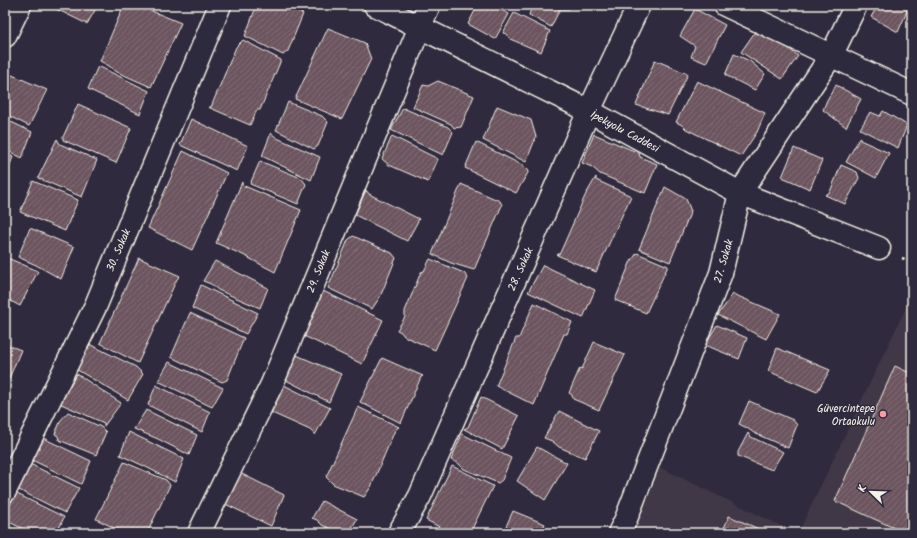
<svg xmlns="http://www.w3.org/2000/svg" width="917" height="538" viewBox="0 0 917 538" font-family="Kalam,sans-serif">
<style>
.built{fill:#413747}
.building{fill:url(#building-hatch);stroke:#f4f1e8}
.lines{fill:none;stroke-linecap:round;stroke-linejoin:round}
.minor-casing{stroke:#f4f1e8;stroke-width:25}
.path{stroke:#f4f1e8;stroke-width:2.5;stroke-dasharray:3 3;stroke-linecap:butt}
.minor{stroke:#2f2a3d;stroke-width:22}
.poi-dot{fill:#ff9aa2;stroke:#2f2a3d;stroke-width:1.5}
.labels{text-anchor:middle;stroke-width:3;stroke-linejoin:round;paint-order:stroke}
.street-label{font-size:11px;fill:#f4f1e8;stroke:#2f2a3d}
.poi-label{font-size:11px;fill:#f4f1e8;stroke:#2f2a3d;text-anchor:end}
</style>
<defs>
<pattern id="building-hatch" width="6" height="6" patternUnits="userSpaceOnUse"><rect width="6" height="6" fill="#6c545e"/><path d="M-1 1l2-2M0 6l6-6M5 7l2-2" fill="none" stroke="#826d75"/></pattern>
</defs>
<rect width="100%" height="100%" fill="#2f2a3d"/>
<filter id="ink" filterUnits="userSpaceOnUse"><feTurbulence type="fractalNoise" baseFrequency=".025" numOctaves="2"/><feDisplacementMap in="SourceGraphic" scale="8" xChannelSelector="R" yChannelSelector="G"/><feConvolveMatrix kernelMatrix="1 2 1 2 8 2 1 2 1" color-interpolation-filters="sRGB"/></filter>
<g filter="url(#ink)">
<!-- built -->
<path class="built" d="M912 295V533H798Z
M657 466 796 533H625Z"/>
<!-- building -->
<path class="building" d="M48 5H98L87 24Z
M124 5H137L181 23 151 87 117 72 109 66 100 61Z
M262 5H282L303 14 288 51 283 55 245 36 256 7Z
M478 5H492L509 14 495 39 468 24Z
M528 5H569V9H560L551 27 529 15 531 9 527 6Z
M878 5H899L908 9 898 32 871 17Z
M695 9 725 25 706 63 691 57 695 46 680 36Z
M514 13 550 31 541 52 510 39 507 34 503 33Z
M328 28 365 43 371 59 342 119 295 99Z
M757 29 783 44 798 56 782 79 741 52Z
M243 40 281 60 260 110H257L250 125 208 107H211L236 47Z
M734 54 750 61 765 74 755 90 725 75Z
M655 60 688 74 668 115 636 105Z
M98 66 149 91 140 114 88 89Z
M5 72 47 90 29 126 5 114Z
M438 81 474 96 461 127 454 128 451 124 413 107 423 85 428 86Z
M697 81 765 113 757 132 741 156 686 129 682 125 676 122Z
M836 85 861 99 846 127 823 110 827 100Z
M288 102 322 116 328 122 318 146 314 149 276 130Z
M78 104 131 128 116 163 63 140V137Z
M497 106 531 120 536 137 526 162 483 140Z
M403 108 448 127 453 132 443 155 391 130Z
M883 111 907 125 898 148 860 129 870 112 880 116Z
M5 119 32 132 22 158 5 149Z
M191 119 248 146 237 171 180 145Z
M271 133 277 138 320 157 311 180 262 156Z
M594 134 639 153 640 157 657 164 645 193 600 174 592 167 582 163Z
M392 136 438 159 428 182 389 165 382 159Z
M860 137V140L889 153 876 178 846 162Z
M57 139 60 144 97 160 82 197 38 178Z
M476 142 524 166 529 171 516 193 465 168Z
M794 148 822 160 810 189 782 177Z
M183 151 227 173 192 250 148 228Z
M5 153 13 157 5 178Z
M260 161 301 178 306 184 298 204 250 184Z
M841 165 857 172 859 178 845 204 825 195 830 192Z
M596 177V180L631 196 596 272 557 255 560 253 585 196Z
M33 181 78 200 65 231 20 212Z
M242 182V185L301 210 275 272 243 255 216 243Z
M461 184 500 201 502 205 474 270 451 263 432 254Z
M665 187 686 199 691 211 670 262 639 249Z
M366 190 369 194 419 219 407 241 355 215Z
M30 228 74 247 61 279 36 265 18 257Z
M353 236 392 253 396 258 380 297 372 309 328 288 348 240Z
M637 253 668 266 646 313 615 300 630 263Z
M5 257 38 271 20 306 5 298Z
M139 258 180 276 177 279 138 363 100 343Z
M430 259 464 273 468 278 435 350 404 336 401 332 397 330 405 317V311L421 272 424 271Z
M215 261 268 288 260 308 218 290 211 284 203 281Z
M543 265 595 290 583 318 528 292Z
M201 285 258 313 246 334 192 308Z
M321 290 383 320 362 364 302 335Z
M733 294 780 314 766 339 718 315Z
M534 303 572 322 567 334H564L534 405 496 386 516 338H519Z
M190 313 244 338 227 380 222 382 171 357Z
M717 325 747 338 739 359 705 345Z
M594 342 625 355 599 410 573 399 572 395 569 393 580 368 582 369Z
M87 343 136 367 143 374 128 400 74 368Z
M5 344 21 350 5 388Z
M777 348 830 370 817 392 768 371Z
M294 354 341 374 329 402 284 379Z
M382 358 423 376 421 377 401 423 360 402Z
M169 362 223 388 212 407 158 381Z
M895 366 912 374V533H905L835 501Z
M77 374 121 403 104 426V423L59 403Z
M156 385 210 412 202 432 148 405Z
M284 385 330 408 315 435 310 430 272 413V410Z
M481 397 519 416 502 449 464 429 468 427Z
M749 401 793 420 797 425 788 448 754 433 747 428 739 424Z
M358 407 399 427 395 430 371 487 364 497 333 484 326 477Z
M146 410 197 435 189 455 158 439 134 429Z
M559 411 599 431 585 458 559 447 552 441 544 438Z
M68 412 101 427 106 432 96 455 59 440 58 436 55 434 61 420Z
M129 432 184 459 175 482 144 466 120 455Z
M748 433 751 437 783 452 772 470 738 456V452Z
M42 434 45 439 91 461 81 484 32 460Z
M462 434 511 458 502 480 498 483 464 469 458 463 451 460Z
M537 447 567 463 545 500 517 481Z
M124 462 166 480 170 485 147 533H125L96 519Z
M30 464 79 488 65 513 17 489Z
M452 466 493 486 470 533H451L426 520Z
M230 468 284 495 271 526 217 500Z
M15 493 64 517 57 533H32L5 520V517Z
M322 501 357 519 349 533H340L322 525 317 520 312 518Z
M513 511 545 524 541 533H503Z
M729 516 768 533H722Z
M5 525 20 533H5Z"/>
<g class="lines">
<!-- minor casing -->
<g class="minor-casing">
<path id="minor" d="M375 5 589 111 740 193 879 248
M725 5 912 94
M5 36 20 5
M5 491 96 305 220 5
M199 533 272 384 429 5
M399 533 420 496 589 111 639 5
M619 533 626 519 721 273 740 193 831 56 856 5"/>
</g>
<!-- path -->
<path class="path" d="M902 258 912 262"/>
<!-- minor -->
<use href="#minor" class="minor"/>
</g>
</g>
<!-- markers -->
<circle class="poi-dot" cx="883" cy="414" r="4"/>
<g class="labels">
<!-- street labels -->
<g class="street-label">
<text transform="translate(625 131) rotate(28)" y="4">İpekyolu Caddesi</text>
<text transform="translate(118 250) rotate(-67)" y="4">30. Sokak</text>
<text transform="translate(723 261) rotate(-74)" y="4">27. Sokak</text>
<text transform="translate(520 269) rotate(-66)" y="4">28. Sokak</text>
<text transform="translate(318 271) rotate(-68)" y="4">29. Sokak</text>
</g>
<!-- poi labels -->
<g class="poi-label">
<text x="875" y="412">Güvercintepe<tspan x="875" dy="13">Ortaokulu</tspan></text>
</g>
</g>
<!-- margin -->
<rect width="917" height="538" fill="none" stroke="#2f2a3d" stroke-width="20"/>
<rect x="10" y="10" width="897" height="518" fill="none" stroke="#f4f1e8" stroke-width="1.5" filter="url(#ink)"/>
<!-- north arrow -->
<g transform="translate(871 492) rotate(293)" stroke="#2f2a3d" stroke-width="3" paint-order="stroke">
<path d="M0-3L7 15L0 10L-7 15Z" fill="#f4f1e8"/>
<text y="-6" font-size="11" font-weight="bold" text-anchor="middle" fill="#f4f1e8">K</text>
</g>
</svg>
